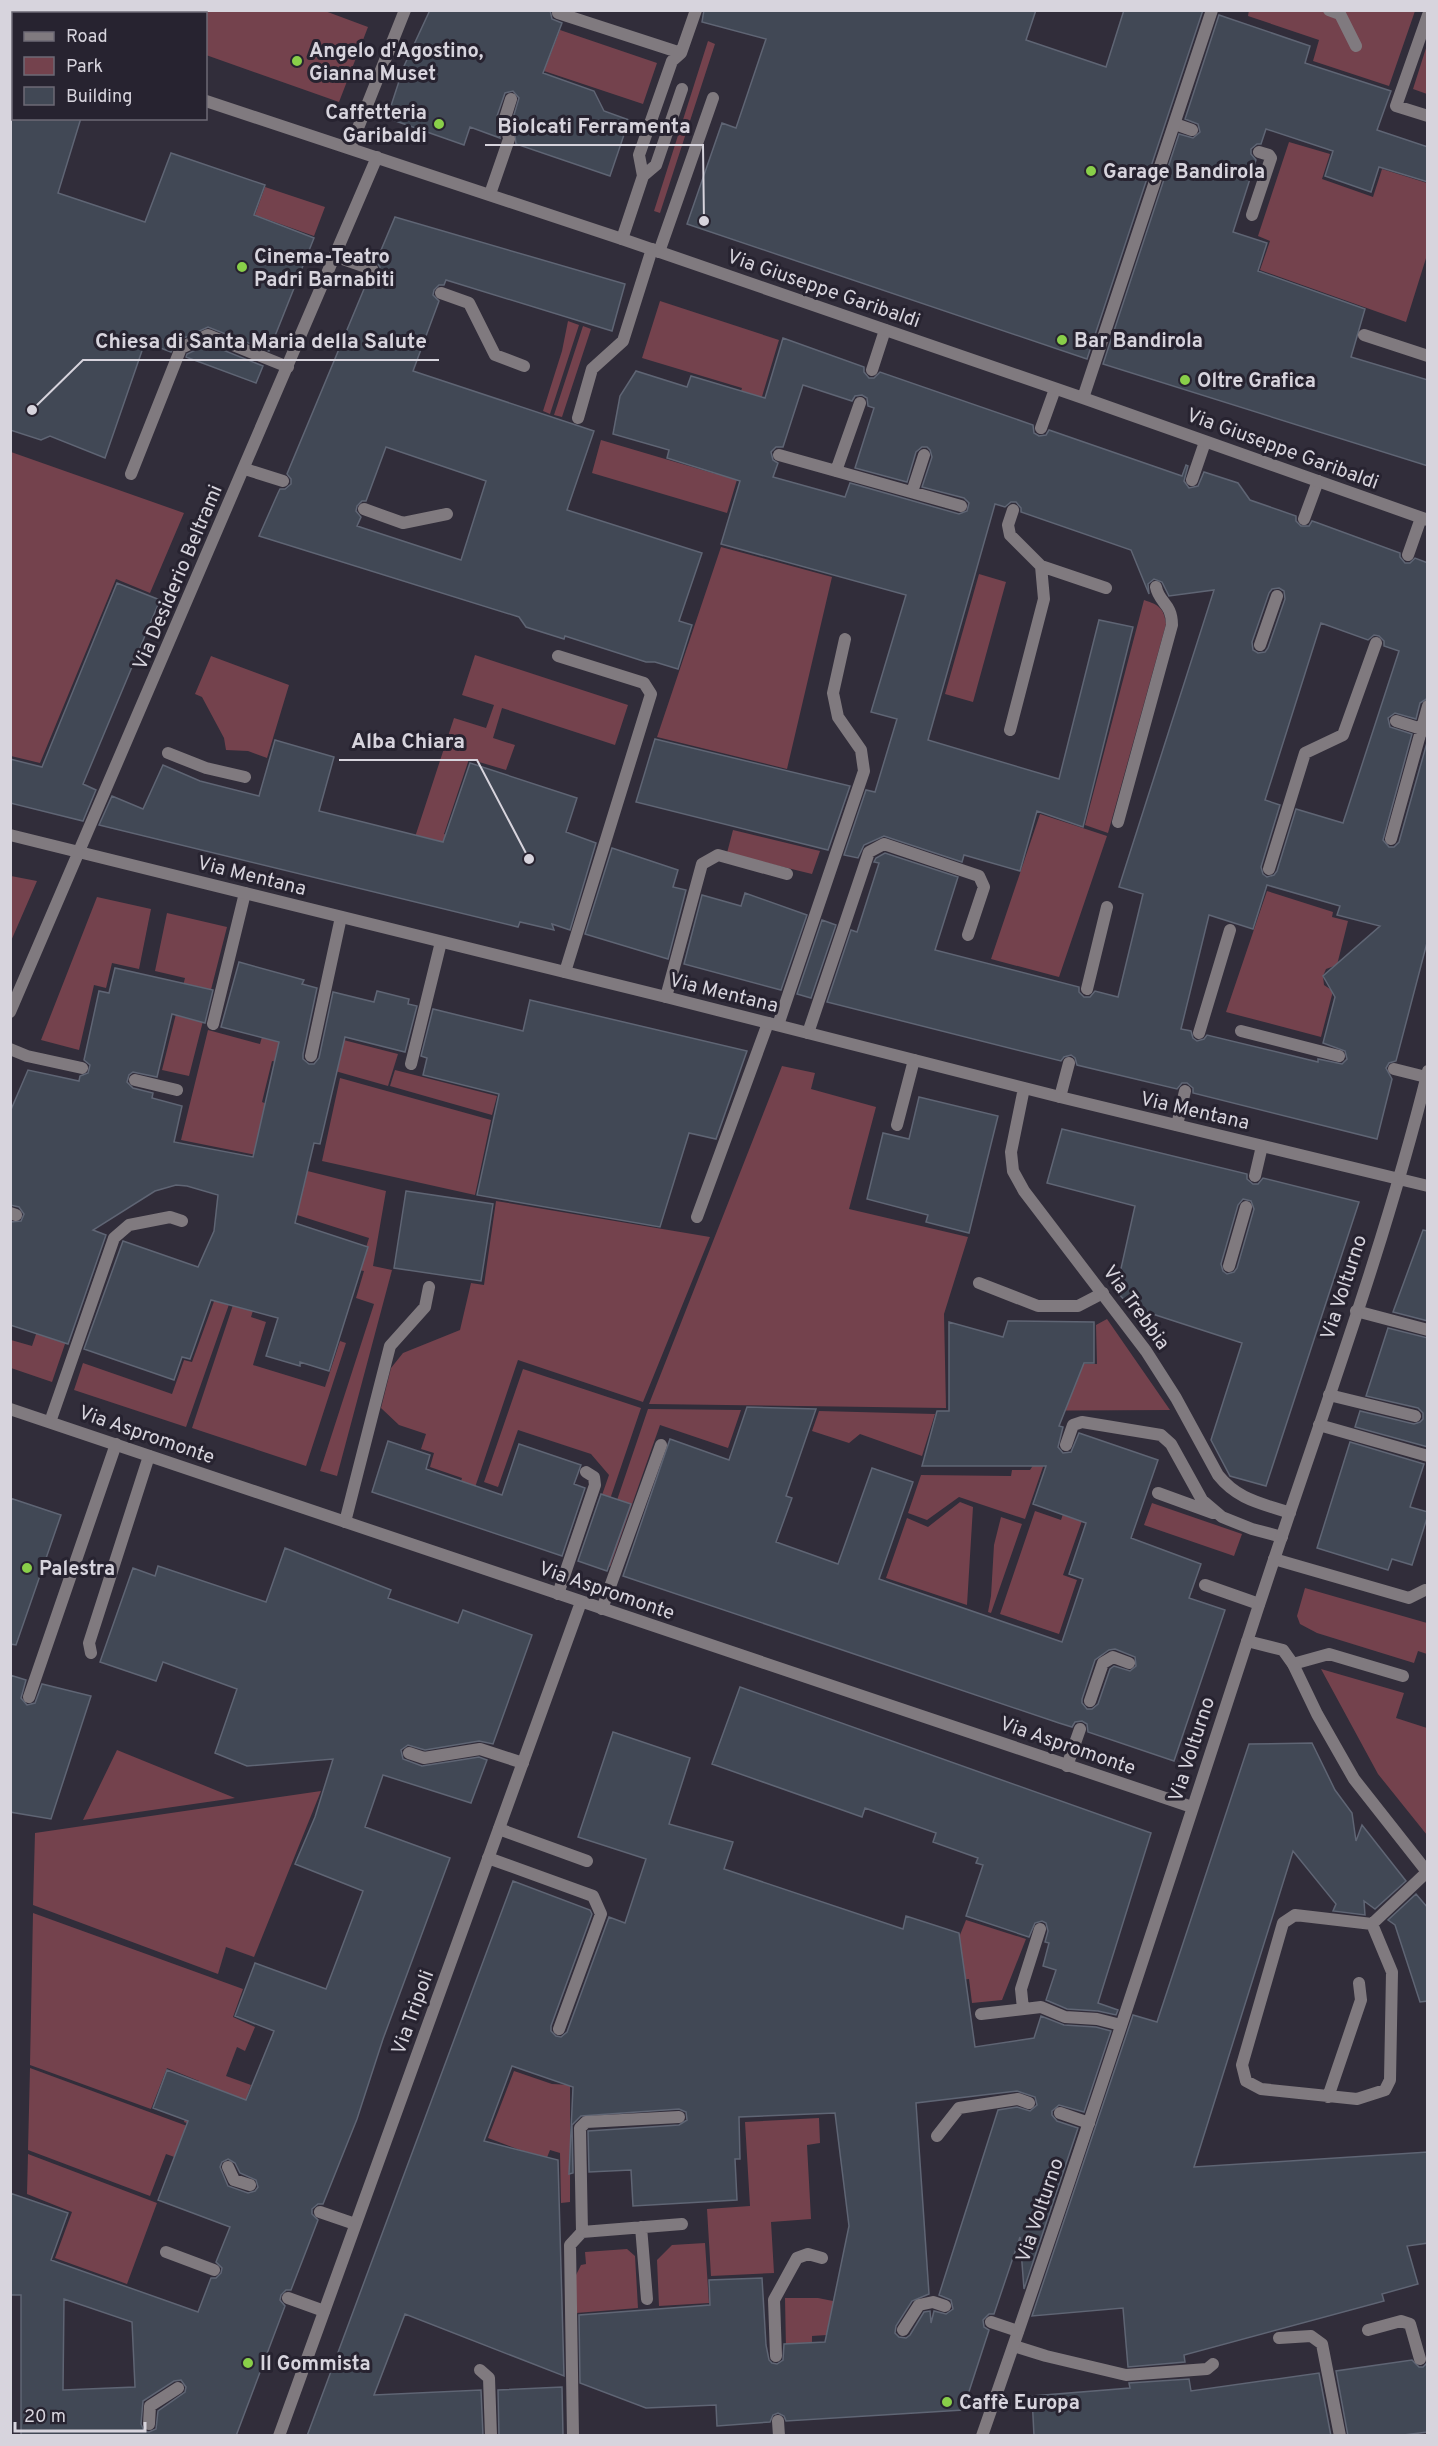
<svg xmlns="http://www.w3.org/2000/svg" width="1438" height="2446" viewBox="0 0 1438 2446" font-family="Overpass,sans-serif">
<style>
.green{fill:#74424d}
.building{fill:#414855;stroke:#5f6574;stroke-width:1.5;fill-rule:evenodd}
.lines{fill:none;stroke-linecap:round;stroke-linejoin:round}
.service{stroke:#807a7f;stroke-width:12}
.minor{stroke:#807a7f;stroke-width:12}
.poi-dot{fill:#89cf49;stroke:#272330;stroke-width:2}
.labels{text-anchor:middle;stroke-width:6;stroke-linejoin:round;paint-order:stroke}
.poi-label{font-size:20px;font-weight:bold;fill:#d7d4dd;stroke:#272330;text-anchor:start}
.street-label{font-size:20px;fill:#d7d4dd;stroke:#272330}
.leader{fill:none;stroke:#d7d4dd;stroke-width:2}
.callout-dot{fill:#d7d4dd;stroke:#272330;stroke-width:2}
.callout-label{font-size:21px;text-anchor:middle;font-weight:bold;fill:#d7d4dd;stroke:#272330;stroke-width:6;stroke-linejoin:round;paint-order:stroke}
</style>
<rect width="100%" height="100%" fill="#312d3a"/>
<!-- green -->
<path class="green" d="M193 10 325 11 368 27 339 102 206 55V14L192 13Z
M1249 10 1415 11 1389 86 1313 61 1319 40 1248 16Z
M560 30 657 63 643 104 544 71Z
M708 41 715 44 660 213 654 211Z
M1427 45 1428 94H1427L1413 89Z
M1289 142 1330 154 1322 179 1373 197 1382 169 1427 183V255L1406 322 1260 270 1270 241 1258 236Z
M265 187 325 207 314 236 255 215Z
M660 301 779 340 727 513 592 473 601 440 716 474 742 388 642 358Z
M568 321 579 325 550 414 543 411 562 351Z
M583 326 591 329 562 417 554 415Z
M11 452 184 513 150 593 116 579 40 763 11 756Z
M721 547 832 577 787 769 657 737Z
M979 574 1006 582 973 702 945 694Z
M1144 600C1159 605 1164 608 1166 624L1108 833 1085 825Z
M475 655 628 705 615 745 502 708 493 738 515 745 506 770 469 759 444 834 478 845 396 895 454 718 486 728 494 705 462 695Z
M211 656 289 685 267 758 248 751 226 750 224 738 202 697 195 694Z
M1040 814 1107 836 1059 977 991 959Z
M733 830 820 851 812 874 727 853Z
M11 876 37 881 11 941 10 876Z
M1267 891 1333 912 1332 917 1348 921 1337 965 1326 969 1323 976 1324 985 1333 991 1321 1037 1226 1012Z
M97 897 151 909 139 969 112 963 106 988 94 985 79 1050 41 1040Z
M167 913 227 927 189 1076 162 1070 185 978 155 971Z
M208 1030 260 1044 262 1037 298 1047 294 1065 272 1061 262 1102 281 1110 271 1158 181 1140Z
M328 1036 398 1054 388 1086 321 1067Z
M782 1066 815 1073 811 1089 876 1107 849 1209 968 1237 944 1314 946 1408 649 1404Z
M395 1070 497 1096 492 1115 390 1086Z
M340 1078 491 1120 475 1195 322 1161Z
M280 1164 386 1191 373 1266 392 1270 337 1476 320 1471 374 1304 356 1298 364 1271 359 1270 369 1238 294 1214 280 1228 251 1317 266 1322 253 1365 325 1387 340 1341 346 1343 306 1466 192 1428Z
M496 1201 710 1237 643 1402 518 1360 464 1520 451 1515 462 1478 430 1467 434 1453 421 1449 426 1434 399 1425 381 1408 391 1368 403 1353 460 1330 471 1283 484 1285Z
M70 1234 93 1262 52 1382 11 1368V1340L32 1346Z
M240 1273 186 1427 74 1390 83 1363 172 1394 184 1360 192 1362 217 1293Z
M1107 1319 1170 1410 955 1411 1055 1364H1097L1096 1325Z
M523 1369 641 1408 589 1561 580 1558 609 1475 591 1454 518 1430 498 1487 484 1482Z
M648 1409 741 1410 728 1448 660 1425 610 1567 596 1562Z
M819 1411 935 1414 922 1456 860 1434 849 1443 812 1431Z
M1034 1464H1044L1025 1519 959 1497 927 1520 908 1513 921 1475 1011 1476 1012 1470H1030Z
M960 1502 973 1507 967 1605 886 1578 907 1518 928 1527Z
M1152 1503 1242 1534 1234 1556 1144 1525Z
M1065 1508 1084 1515 1063 1575 1077 1580 1059 1634 1000 1614 1035 1511 1061 1520Z
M1001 1517 1022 1524 991 1613 988 1612 991 1596 994 1545Z
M1305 1588 1427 1623V1654L1418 1651 1414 1663 1317 1633 1300 1624 1297 1616Z
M1321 1669 1404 1693 1396 1718 1427 1728V1835L1378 1774Z
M117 1750 235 1798 83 1820Z
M321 1791 254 1957 226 1947 218 1974 33 1905 35 1833Z
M33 1913 243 1989 233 2017 255 2027 245 2051 237 2047 226 2076 251 2085 243 2107 217 2134 184 2122 199 2081 167 2068 151 2109 30 2065Z
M966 1920 1026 1939 1002 2000 972 2003 969 1979 941 1982Z
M30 2068 217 2137 205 2168 166 2154 150 2196 28 2150Z
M514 2071 552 2084 570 2085V2202L561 2203 560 2153 550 2150 546 2160 488 2138Z
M819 2118 820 2143 807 2145 811 2219 771 2222 774 2273 711 2276 707 2209 750 2206 745 2122Z
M28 2154 157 2203 127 2284 55 2258 72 2212 27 2194Z
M705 2243 709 2303 659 2306 657 2260 672 2245Z
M627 2249 635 2256 638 2308 576 2313 575 2277 581 2265 586 2264 585 2252Z
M785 2298H818L848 2304 841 2334 812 2336V2349H786Z"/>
<!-- building -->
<path class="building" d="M430 10H550L552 19 562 23 543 73 594 91 604 111 629 120 610 176 516 144 513 118 519 98 513 91 505 93 497 116 500 138 470 127 464 145 387 118 404 66Z
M704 10H1036L1026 40 1106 67 1124 10H1203L1087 359 687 224 722 123 736 128 766 39 702 22Z
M1219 15 1310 46 1305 63 1391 91 1377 130 1428 147V182L1379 167 1371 192 1325 176 1333 151 1266 129 1261 144H1257L1251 149V154L1256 160 1233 232 1267 243 1258 271 1365 309 1351 357 1428 380V466L1103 364 1179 134 1193 138 1200 132 1198 124 1185 119Z
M10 118H81L58 193 145 222 171 153 265 185 254 215 314 238 269 351 208 327 177 341 171 352 145 342 105 458 50 436 41 440 10 430Z
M395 217 625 284 612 331 446 280 444 285H439L434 290 433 295 439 301 413 371 594 431 567 510 702 553 679 621 692 625 678 669 655 662H646L565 636 564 639 526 627 519 617 259 536 278 493 280 489H285L291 484V479L287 474 369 277H374L380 272V267L376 262ZM386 447 486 481 461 560 357 526 361 517 356 511 357 506 362 501H366Z
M783 338 864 367V372L869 378H874L880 372 1033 425 1034 433 1039 436 1046 435 1049 430 1182 476 1186 465 1188 466 1184 481 1189 488 1198 486 1204 472 1238 483 1250 500 1296 516V521L1301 526H1309L1312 521 1318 523 1400 553V557L1405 563H1410L1415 558 1428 563V698L1420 703 1416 719 1395 713 1388 718 1390 727 1412 734 1383 840 1389 847H1394L1399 842 1428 739V939L1396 1061 1389 1063 1386 1068 1392 1079 1377 1139 1193 1093V1088L1187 1083H1182L1177 1089 1077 1065 1075 1058 1071 1055 1064 1057 1061 1061 827 1002 851 930 857 932 879 863 874 862 876 858 885 853 958 877 935 950 1079 987V992L1084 997H1090L1095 991 1118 997 1143 894 1119 887 1214 590 1169 596 1162 582 1154 579 1148 584 1149 594 1131 550 1021 512V508L1016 502H1011L1005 507 995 504 928 740 1059 779 1099 620 1133 627 1083 827 1037 811 1020 871 964 855 962 862 884 836 864 845 858 858 844 855 866 790 875 792 897 719 871 712 906 595 721 544 740 481 667 458 669 450 613 434 620 396 636 371 687 387 691 376 765 398ZM803 385 852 401 855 396 862 395 867 398 868 406 874 408 855 468 907 482 916 452 922 447H927L930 450 932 457 922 487 964 498 969 503 967 511 959 514 850 483 845 497 773 477 778 463 773 460 771 452 776 447H783ZM1279 588 1284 591 1285 599 1268 648 1265 652 1258 653 1253 650 1252 642 1269 593 1272 589ZM1321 623 1368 640 1374 635 1379 636 1384 641V646L1399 651 1343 823 1296 809 1277 871 1274 875 1267 877 1263 874 1261 867 1280 805 1265 800ZM1267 885 1340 906 1337 915 1380 926 1323 976 1335 997 1323 1043 1345 1051 1347 1059 1342 1064 1318 1059V1062L1207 1035 1204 1039 1197 1041 1193 1038 1191 1031 1181 1029 1209 915 1253 929Z
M208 344 263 366 256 383 186 357 187 354Z
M117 583 160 600 83 784 96 790 83 821 10 803V759L42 767Z
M655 739 850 786 828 850 636 802Z
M275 740 334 757 319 811 443 842 470 763 577 798 566 832 596 843 570 930 552 924 554 930 520 922 518 927 99 825 112 796 143 809 163 765 200 781 259 796Z
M612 848 678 870 673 887 686 890 668 959 585 934Z
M745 893 807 915 781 990 684 964 702 895 741 906Z
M822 920 836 925 811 998 797 994Z
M239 962 304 980 302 984 317 988 303 1054V1059L309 1064H314L319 1058 333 992 374 1002 377 991 409 999 408 1004 417 1006 405 1052 345 1037 320 1144 314 1143 295 1223 368 1247 329 1371 300 1362V1366L266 1356 278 1318 211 1300 190 1359 182 1357 174 1380 84 1349 123 1241 198 1267 214 1231 218 1195 187 1186 176 1185 155 1191 93 1230 106 1235 68 1344 10 1325V1222L21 1221 24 1214 19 1207 10 1205V1112L28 1070 79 1081 80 1076 88 1073 90 1065 84 1060 99 991 109 993 115 968 213 990 205 1023 172 1014 157 1077 133 1072 129 1075 127 1082 133 1088 153 1093 152 1098 182 1106 174 1142 253 1157 279 1042 221 1027Z
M530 1000 747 1051 716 1139 689 1133 660 1227 477 1195 499 1094 423 1075 427 1058 421 1056 433 1009 523 1031Z
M919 1097 998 1116 969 1233 926 1222 928 1215 867 1199 883 1133 909 1139Z
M1062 1129 1247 1174V1179L1253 1184H1258L1263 1178 1359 1202 1266 1486 1230 1476 1211 1440 1242 1343 1131 1307 1116 1291 1135 1206 1047 1183ZM1243 1199 1251 1201 1254 1209 1237 1268 1234 1272 1227 1274 1223 1271 1221 1264 1238 1205Z
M406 1191 493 1204 481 1281 394 1268Z
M1423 1230 1428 1231V1321L1393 1312Z
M1008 1321 1094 1322V1363H1084L1059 1426 1063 1427 1058 1447 1063 1453 1071 1452 1079 1433 1158 1460 1131 1538 1201 1564 1189 1598 1225 1610 1174 1761 1088 1732 1087 1724 1082 1721 1075 1722 1072 1727 1059 1723 623 1576 670 1439 729 1460 747 1407 816 1409 786 1496 792 1498 776 1542 838 1564 872 1468 913 1482 879 1579 1062 1642 1083 1579 1069 1574 1086 1523 1033 1504 1046 1466H922L937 1411H949V1322L1003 1337ZM1115 1649 1135 1657 1136 1666 1130 1671 1114 1666 1110 1669 1098 1704 1092 1709H1087L1082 1703V1699L1095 1660 1109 1650Z
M1388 1328 1428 1338V1447L1355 1427 1360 1411 1414 1424 1420 1422 1423 1419V1413L1418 1408 1366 1396Z
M388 1441 430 1455 426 1469 502 1495 519 1444 581 1465 574 1484 585 1488 562 1556 372 1492Z
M1350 1442 1424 1464 1410 1507 1428 1512V1515L1412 1565 1392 1559 1388 1570 1317 1548Z
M601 1494 631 1504 607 1571 578 1561Z
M10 1498 61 1515 16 1645 10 1644Z
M285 1548 391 1590 388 1598 458 1623 463 1610 532 1635 493 1744 479 1741 425 1750 408 1745 401 1750 403 1759 422 1766 479 1757 487 1760 471 1803 383 1775 365 1827 450 1858 383 2039 357 2119 323 2204H318L312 2209V2214L318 2220 308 2246 291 2290H286L281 2295 280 2300 285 2306 236 2436H21V2295H10V2193L68 2213 51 2260 198 2312 211 2278H216L221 2273 222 2268 216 2262 230 2227 158 2200 188 2121 153 2108 167 2070 246 2100 274 2031 235 2016 255 1963 326 1989 363 1891 295 1864 315 1817 333 1759 247 1766 215 1753 237 1689 163 1662 156 1681 100 1662 133 1568 155 1576 158 1566 266 1602ZM228 2159 235 2163 240 2173 256 2180 258 2187 255 2191 248 2193 228 2186 220 2167 222 2162ZM64 2299 132 2322 135 2387 63 2390ZM181 2380 186 2387 185 2392 158 2411 156 2429 149 2432 144 2431 141 2424 143 2401 174 2381Z
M10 1675 26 1680 21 1698 27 1705 35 1703 42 1684 91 1696 51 1819 10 1812Z
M740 1687 1151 1833 1098 2003 1118 2010 1116 2015 1098 2011 1067 2009 1046 2000 1056 1970 1043 1966 1049 1943 1045 1942 1048 1931 1046 1923 1042 1921 1035 1923 1029 1937 966 1916 983 1865 976 1863 978 1858 933 1842 936 1833 865 1808 862 1817 712 1764Z
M613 1732 690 1758 669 1824 733 1842 724 1869 903 1929 906 1916 959 1933 975 2047 1034 2038 1041 2016 1064 2025 1096 2027 1111 2031 1084 2112 1059 2105 1052 2111V2115L1057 2121 1078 2128 1024 2289 1020 2237 994 2314H989L983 2320 984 2327 989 2330 963 2410 786 2421 784 2416 778 2413 773 2415 770 2422 717 2426 716 2405 646 2408 580 2383 579 2315 710 2305 709 2280 762 2278 766 2345 769 2360 772 2363 777 2364 783 2360 784 2344 825 2342 849 2226 835 2113 739 2117 740 2159H735L737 2200 633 2206 631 2170 589 2172 588 2131 679 2125 687 2120 686 2112 679 2109 581 2116 572 2125 573 2173 569 2174 573 2087 512 2066 484 2141 558 2160 564 2376 405 2314 374 2395 481 2390 483 2436H307L513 1881 590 1910 592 1914 551 2026V2031L556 2036 561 2037 567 2032 609 1917 625 1923 646 1859 578 1837ZM1017 2091 1035 2097 1037 2105 1030 2111 1017 2107 998 2110 939 2295 951 2300 953 2309 946 2314 934 2311 931 2323 930 2311 924 2312 910 2335 906 2338 899 2337 895 2333 896 2326 912 2301 929 2294 916 2103Z
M1312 1743 1335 1790 1352 1813 1356 1841 1362 1825 1406 1881 1375 1909 1364 1901 1365 1915 1333 1911 1336 1904 1293 1851 1194 2167 1428 2152V2243L1407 2246 1418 2284 1382 2294 1384 2301 1184 2355 1185 2362 1128 2367 1123 2308 1032 2316 1133 2015 1157 2022 1249 1744Z
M1416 1894 1428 1908V2001L1420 2002 1395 1925 1388 1920Z
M1412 2360 1419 2367H1423L1428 2362V2432L1395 2436H1348L1336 2371Z
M1319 2373 1331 2436H1034L1032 2396 1130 2388 1129 2383 1189 2379 1191 2391Z
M562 2387 563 2436H499L498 2390Z"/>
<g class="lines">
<!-- service -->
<path class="service" d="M1329 10 1340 14 1356 46
M558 13 681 53
M44 14 45 10
M1428 15 1396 106 1428 116
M1175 124 1192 130
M643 176 639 155 672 61 681 53 696 10
M490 194 509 139 505 118 511 99
M1252 215 1271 158 1269 155 1259 152
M622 239 643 176 656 165 682 89
M659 252 713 98
M334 256 372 269
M441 293 469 303 495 355 524 366
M1364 335 1428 356
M872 370 885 330
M578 418 592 369 623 341 652 249
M1041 428 1055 389
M779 455 961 506
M245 469 283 481
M836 471 860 403
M131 474 181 348 208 335 288 367
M1192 480 1205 442
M912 492 924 455
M364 509 403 523 447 514
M1304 519 1318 481
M1408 555 1421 518
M1041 566 1106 588
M1260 645 1277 596
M558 656 644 683 651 694 565 972
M1396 721 1428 731
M1010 730 1044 599 1041 566 1010 535 1008 525 1013 510
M168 753 206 768 245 777
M1118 822 1172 625C1172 603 1159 603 1156 587
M1391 839 1428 706
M1269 869 1305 753 1343 735 1376 643
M1087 989 1107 907
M666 997 702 864 718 855 787 874
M213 1024 245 893
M778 1025 864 771 861 750 838 717 833 693 845 639
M1241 1031 1339 1056
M808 1033 869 852 884 844 979 876 984 887 968 935
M1199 1033 1230 930
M10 1049 27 1056 82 1068
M311 1056 341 917
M411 1064 441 942
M1394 1069 1426 1077
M135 1080 177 1090
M1060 1097 1069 1063
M897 1125 914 1060
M1177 1125 1185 1091
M1255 1176 1262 1146
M10 1213 16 1215
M697 1217 768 1023
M1229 1266 1246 1207
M979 1283 1038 1306H1078L1103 1293
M1356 1311 1428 1330
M1329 1395 1415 1416
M50 1422 114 1238 129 1225 170 1217 182 1221
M1319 1425 1428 1456
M1066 1445 1073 1425 1082 1422 1161 1435 1171 1444 1202 1500 1222 1517 1252 1529 1282 1537
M1158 1493 1213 1513
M345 1522 390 1346 425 1307 429 1287
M1274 1559 1409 1598 1425 1590
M1205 1585 1259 1604
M558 1594 595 1485 594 1477 586 1472
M602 1609 661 1445
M91 1653 89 1643 149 1456
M1293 1664 1329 1654 1403 1676
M29 1697 116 1444
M1090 1701 1103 1663 1113 1657 1129 1663
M409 1753 424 1758 480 1749 523 1763
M1067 1766 1080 1729
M499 1829 587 1861
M488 1858 593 1896 601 1914 559 2029
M1372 1924 1295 1915 1283 1923 1242 2065 1246 2081 1261 2089 1357 2099 1385 2090 1390 2080 1392 1972 1372 1924 1427 1872
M1023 2009 1021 1989 1040 1929
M981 2014 1041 2007 1065 2017 1097 2019 1121 2025
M1328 2097 1361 2000 1359 1983
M1060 2113 1089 2123
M937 2136 959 2108 1018 2099 1029 2103
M228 2167 234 2180 250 2185
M320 2212 355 2224
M641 2227 647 2299
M582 2232 580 2128 586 2122 679 2117
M166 2252 214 2270
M288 2298 324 2311
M991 2322 1018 2331
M903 2330 919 2305 933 2302 945 2306
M1368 2330 1401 2321 1410 2324 1420 2359
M1279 2338 1311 2336 1322 2344 1340 2436
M1014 2346 1046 2356 1126 2375 1207 2369 1213 2364
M776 2356 774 2300 797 2258 808 2254 822 2258
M480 2370 489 2378 491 2436
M778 2421 779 2436
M149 2424 150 2406 178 2388
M573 2436 570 2245 582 2232 682 2224"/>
<!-- minor -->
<path class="minor" d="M159 14 160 10
M10 36 14 37
M206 101 622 239 1083 398 1428 520
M350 148 405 10
M1083 398 1212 10
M10 835 666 997 1060 1097 1428 1186
M10 1012 377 157
M1024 1088 1011 1152 1013 1171 1024 1191 1146 1351 1176 1398 1218 1475C1238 1500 1261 1503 1290 1513
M10 1409 1192 1807
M1247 1641 1283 1650 1293 1664 1317 1714 1354 1779 1428 1873
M279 2436 581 1602
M982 2436C1078 2161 1168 1884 1258 1608 1316 1430 1383 1253 1428 1071"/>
</g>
<!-- markers -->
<g class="poi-dot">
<circle cx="297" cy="61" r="6"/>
<circle cx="439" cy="124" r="6"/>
<circle cx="1091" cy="171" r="6"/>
<circle cx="242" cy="267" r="6"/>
<circle cx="1062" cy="340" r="6"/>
<circle cx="1185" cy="380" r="6"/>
<circle cx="27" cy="1568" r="6"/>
<circle cx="248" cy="2363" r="6"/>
<circle cx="947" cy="2402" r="6"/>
</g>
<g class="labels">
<!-- poi labels -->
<g class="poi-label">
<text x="309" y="57">Angelo d'Agostino,<tspan x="309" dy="23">Gianna Muset</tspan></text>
<text x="427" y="119" text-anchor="end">Caffetteria<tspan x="427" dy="23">Garibaldi</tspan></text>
<text x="1103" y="178">Garage Bandirola</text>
<text x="254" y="263">Cinema-Teatro<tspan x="254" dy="23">Padri Barnabiti</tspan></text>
<text x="1074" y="347">Bar Bandirola</text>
<text x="1197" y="387">Oltre Grafica</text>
<text x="39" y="1575">Palestra</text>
<text x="260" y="2370">Il Gommista</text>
<text x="959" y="2409">Caffè Europa</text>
</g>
<!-- street labels -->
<g class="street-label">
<text transform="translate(824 288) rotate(19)" y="7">Via Giuseppe Garibaldi</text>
<text transform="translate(1283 448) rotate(20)" y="7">Via Giuseppe Garibaldi</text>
<text transform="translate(177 577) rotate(-67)" y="7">Via Desiderio Beltrami</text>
<text transform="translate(252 875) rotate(14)" y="7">Via Mentana</text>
<text transform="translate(724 992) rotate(14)" y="7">Via Mentana</text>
<text transform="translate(1195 1110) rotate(13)" y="7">Via Mentana</text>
<text transform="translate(1343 1287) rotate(-72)" y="7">Via Volturno</text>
<text transform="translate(1137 1307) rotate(54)" y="7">Via Trebbia</text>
<text transform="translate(147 1434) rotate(19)" y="7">Via Aspromonte</text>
<text transform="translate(607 1590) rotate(19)" y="7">Via Aspromonte</text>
<text transform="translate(1068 1745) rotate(19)" y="7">Via Aspromonte</text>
<text transform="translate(1191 1749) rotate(-72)" y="7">Via Volturno</text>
<text transform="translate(412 2012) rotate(-70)" y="7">Via Tripoli</text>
<text transform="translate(1039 2210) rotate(-71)" y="7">Via Volturno</text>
</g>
</g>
<!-- callouts -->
<path class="leader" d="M704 221L703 145H485M32 410L83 360H439M529 859L477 760H339"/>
<g class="callout-dot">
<circle cx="704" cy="221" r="6"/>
<circle cx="32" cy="410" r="6"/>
<circle cx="529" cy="859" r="6"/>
</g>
<g class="callout-label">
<text x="594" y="133">Biolcati Ferramenta</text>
<text x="261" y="348">Chiesa di Santa Maria della Salute</text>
<text x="408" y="748">Alba Chiara</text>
</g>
<!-- border -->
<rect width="1438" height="2446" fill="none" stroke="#d7d4dd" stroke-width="24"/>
<!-- legend -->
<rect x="12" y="12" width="195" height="108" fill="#272330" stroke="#6d6a75" stroke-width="1.5"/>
<rect x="24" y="32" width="30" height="9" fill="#807a7f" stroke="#6d6a75" stroke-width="1.5"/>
<text x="66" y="42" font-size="18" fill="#d7d4dd">Road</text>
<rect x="24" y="57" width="30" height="18" fill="#74424d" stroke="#6d6a75" stroke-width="1.5"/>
<text x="66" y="72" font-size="18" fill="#d7d4dd">Park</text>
<rect x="24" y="87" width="30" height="18" fill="#414855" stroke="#6d6a75" stroke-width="1.5"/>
<text x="66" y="102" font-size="18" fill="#d7d4dd">Building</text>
<!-- scale -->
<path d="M15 2422v9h130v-9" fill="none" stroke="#d7d4dd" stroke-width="3"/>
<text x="24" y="2422" font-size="18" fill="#d7d4dd" stroke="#272330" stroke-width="4.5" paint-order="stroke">20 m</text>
</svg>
